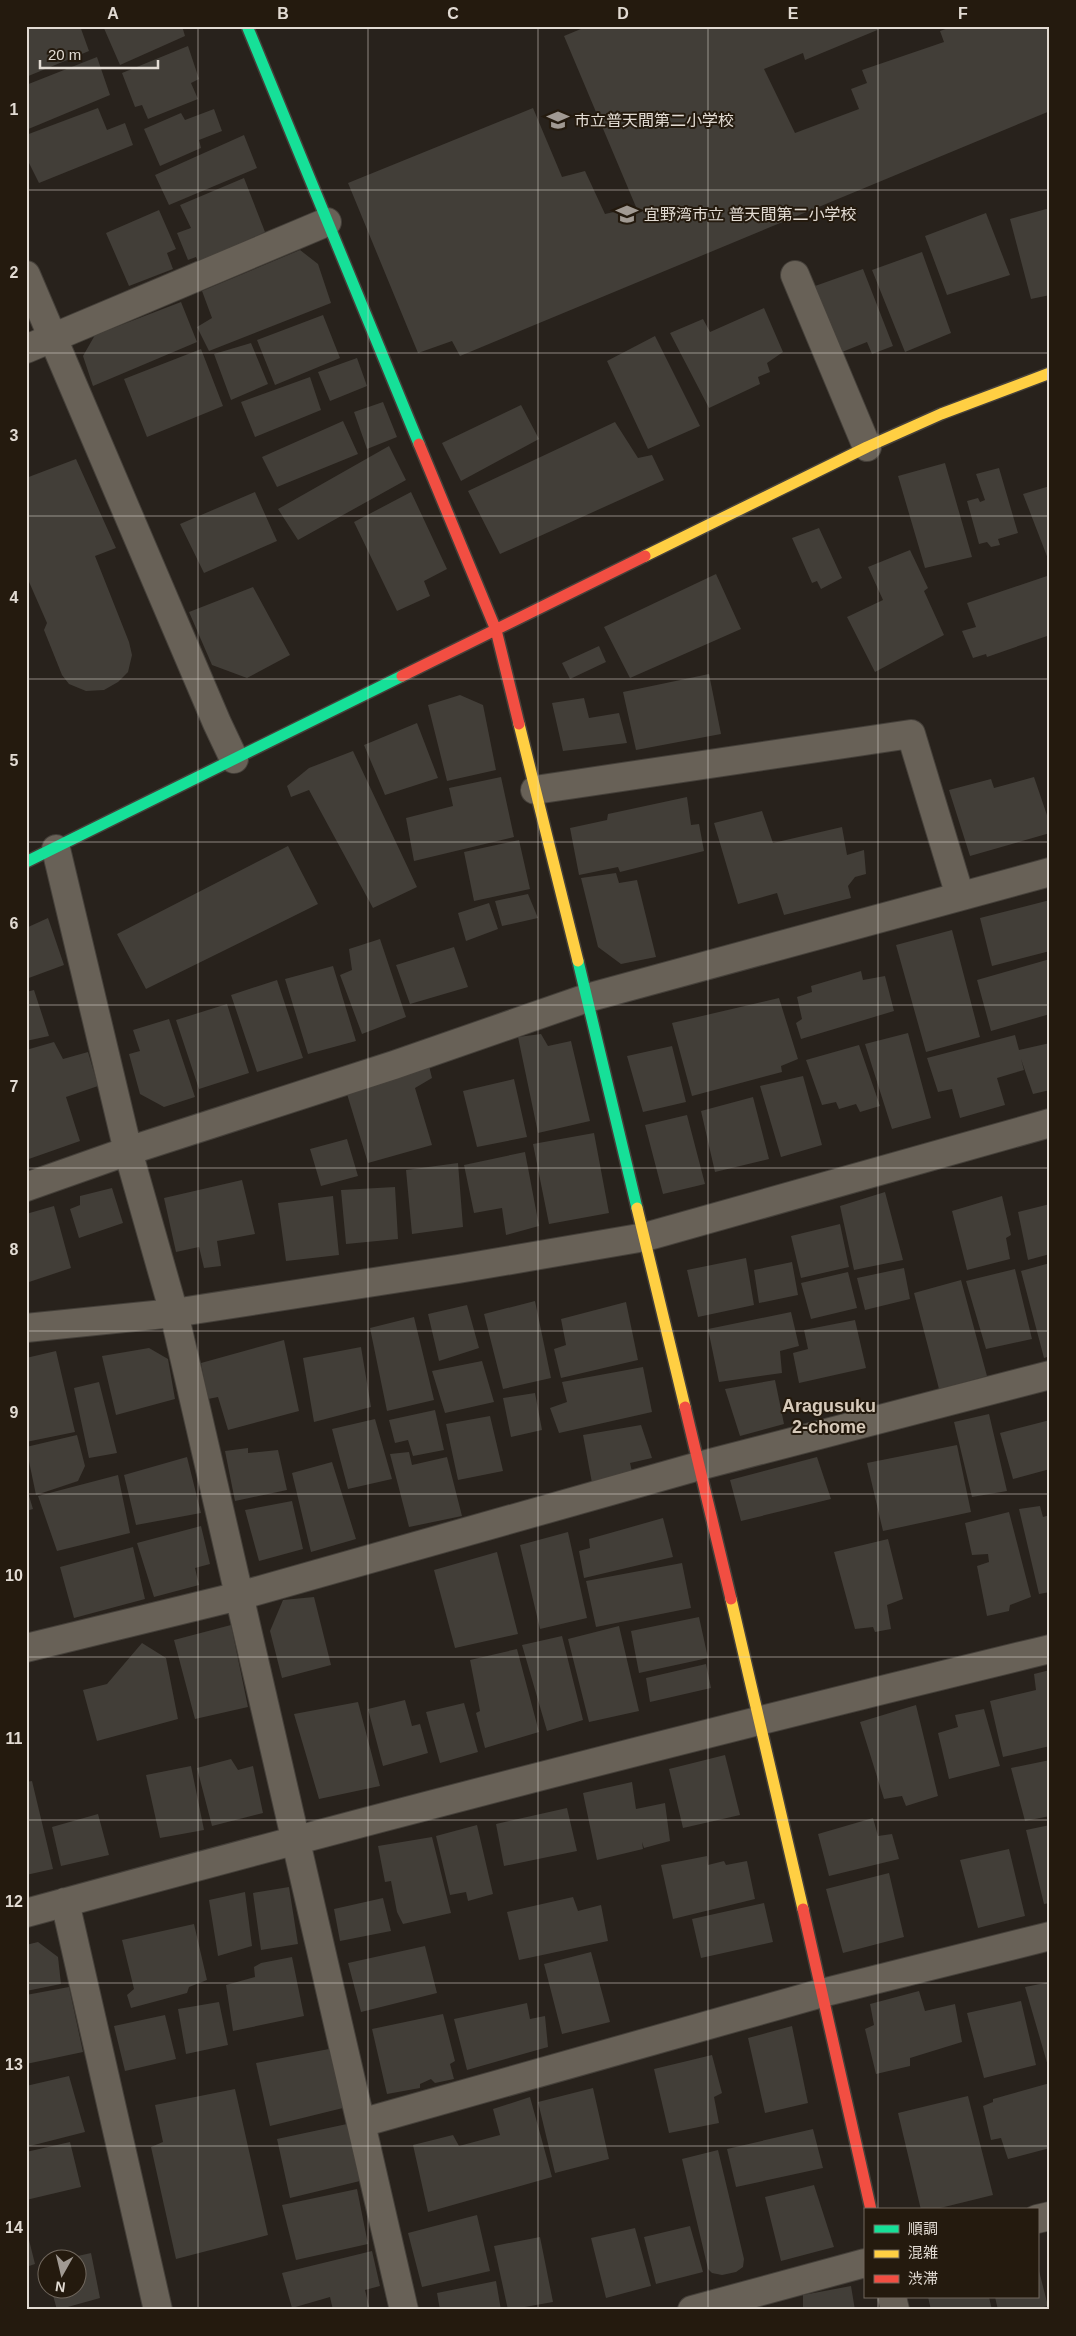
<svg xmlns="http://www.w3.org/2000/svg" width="1076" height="2336" viewBox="0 0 1076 2336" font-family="Helvetica,'Noto Sans JP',sans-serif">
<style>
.building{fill:#423e38}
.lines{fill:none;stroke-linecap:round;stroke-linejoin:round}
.street-casing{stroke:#45403a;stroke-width:30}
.fast-casing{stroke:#45403a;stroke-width:14}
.slow-casing{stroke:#45403a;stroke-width:14}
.jam-casing{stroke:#45403a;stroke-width:14}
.street{stroke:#686157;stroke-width:28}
.fast{stroke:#16e098;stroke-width:11}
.slow{stroke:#ffcf43;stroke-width:11}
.jam{stroke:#f24e42;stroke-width:11}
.grid{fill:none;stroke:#e2dbd3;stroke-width:1;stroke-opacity:0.55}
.labels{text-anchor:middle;stroke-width:4;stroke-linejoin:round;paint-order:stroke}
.poi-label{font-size:16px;fill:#e2dbd3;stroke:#241a0e;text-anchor:start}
.neighbourhood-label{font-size:18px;font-weight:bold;fill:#d7caba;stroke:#241a0e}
.neatline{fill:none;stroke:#e2dbd3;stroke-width:2}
.grid-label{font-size:16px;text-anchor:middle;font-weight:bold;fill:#e2dbd3}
</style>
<rect width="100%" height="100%" fill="#28221c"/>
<!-- building -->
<path class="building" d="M26 26H80L89 51 26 77Z
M103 26H182L185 36 120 65Z
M588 26H887L805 60 803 53 764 69 795 133 859 109 851 89 867 83 862 70 944 42 940 31 954 26H1050V111L460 356 452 341 418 353 348 183 533 108 562 177 585 171 605 214 636 207 564 36Z
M188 46 199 79 191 83 198 99 148 119 142 105 135 107 122 73Z
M97 57 110 95 26 130V85Z
M98 108 107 130 125 123 133 145 39 183 26 157V135Z
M214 109 222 131 199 140 201 148 160 166 144 129 181 113 185 120Z
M244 135 257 168 169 205 155 175Z
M244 178 265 232 198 262 196 257 188 260 177 233 191 228 180 205Z
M1050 208V295L1031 299 1010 219Z
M159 210 176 249 167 253 173 269 129 286 106 233Z
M986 213 1010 275 947 295 925 236Z
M300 250 318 264 331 303 209 351 197 327 212 318 202 291Z
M922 252 951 333 905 352 872 270Z
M863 269 893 346 872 354 867 342 842 352 815 286Z
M181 302 197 342 93 386 83 356 95 335Z
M764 308 783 352 767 363 770 372 758 377 760 384 709 408 670 333 703 319 710 332Z
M323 315 340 358 275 385 257 340Z
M655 336 700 426 648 449 607 361Z
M251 343 268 384 231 400 214 354Z
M201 349 223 406 147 437 124 379Z
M357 358 367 386 330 401 318 372Z
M310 377 321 410 255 437 241 402Z
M383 402 397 437 367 449 354 412Z
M521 405 539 439 461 481 442 443Z
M343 421 358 454 277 487 262 457Z
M615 422 638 458 652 455 664 480 500 554 468 491Z
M389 446 406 480 298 540 278 509Z
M76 459 116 548 95 556 129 642 132 655 128 672 118 682 104 690 86 691 69 684 62 675 44 630 47 623 26 575V478Z
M945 463 972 557 925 568 898 476Z
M999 468 1018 533 998 539 1000 545 991 547 987 542 979 544 967 501 978 498 980 502 985 500 976 474Z
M1050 486V564L1023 494Z
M255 492 277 541 204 573 180 524Z
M411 492 447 569 424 581 430 596 397 611 354 522Z
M819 528 842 578 821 589 817 581 812 583 792 538Z
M910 550 928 588 924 591 944 635 875 672 847 617 883 600 868 567Z
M716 574 741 629 630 678 604 627Z
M1050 575V635L987 657 986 654 973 658 962 631 976 627 967 603Z
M253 587 290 655 247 678 212 665 189 612Z
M599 646 606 662 570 679 562 663Z
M709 674 721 734 636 750 623 692Z
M460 695 483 705 496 770 447 781 428 705Z
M584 698 589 718 619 713 627 743 563 751 552 703Z
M417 723 438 778 385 795 364 745Z
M353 751 417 887 373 908 309 790 291 797 287 786 309 768Z
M501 777 514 837 414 861 406 818 453 806 449 788Z
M1034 777 1050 824V833L970 856 949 790 991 779 994 788Z
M687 797 691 825 699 824 704 851 620 872 618 867 579 875 570 828 607 820 608 814Z
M762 811 773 843 842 827 847 855 864 850 866 874 855 877 848 886 851 898 784 915 777 893 738 904 714 823Z
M519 840 530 889 474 901 464 852Z
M288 846 318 904 146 989 117 934Z
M616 873 619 883 637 880 656 957 621 964 598 947 581 878Z
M528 894 538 918 502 926 495 901Z
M1050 900V951L992 966 980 918Z
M489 903 498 929 466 941 458 913Z
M48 918 64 965 26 979V928Z
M952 930 980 1037 926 1052 896 945Z
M380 939 406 1017 362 1034 340 975 352 970 349 949Z
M454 947 468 987 410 1004 396 965Z
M1050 959V1014L991 1031 977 980Z
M333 966 356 1041 308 1054 285 979Z
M861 971 863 980 885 976 894 1011 801 1039 796 1023 802 1019 797 997 812 992 811 986Z
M277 980 303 1058 257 1072 231 995Z
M34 990 49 1036 26 1041V992Z
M779 998 798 1059 781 1066 782 1072 692 1096 672 1023Z
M227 1004 249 1073 199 1089 176 1020Z
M169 1019 195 1097 164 1107 140 1094 129 1054 140 1051 133 1030Z
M908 1033 931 1118 892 1129 865 1044Z
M541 1034 548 1046 571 1041 590 1121 538 1133 518 1037Z
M1015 1035 1019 1050 1050 1043V1090L1033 1094 1021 1059 1024 1070 997 1078 1005 1105 960 1118 952 1089 938 1092 927 1058Z
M54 1042 63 1059 88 1052 98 1086 66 1097 80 1141 26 1160V1050Z
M859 1045 880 1106 860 1112 856 1104 839 1109 836 1102 822 1105 806 1060Z
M672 1046 686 1102 643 1112 627 1056Z
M429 1066 432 1078 415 1088 432 1145 368 1163 347 1094Z
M803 1076 822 1145 781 1157 760 1086Z
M514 1079 527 1137 477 1147 463 1091Z
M753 1097 769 1159 715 1172 701 1111Z
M687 1115 705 1184 663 1194 645 1125Z
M594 1133 609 1213 549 1224 533 1144Z
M347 1139 358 1176 321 1186 310 1149Z
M525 1152 539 1226 506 1235 502 1208 474 1213 464 1165Z
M458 1163 463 1227 412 1234 406 1170Z
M242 1180 255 1234 217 1241 221 1266 204 1268 199 1247 176 1252 164 1198Z
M395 1187 398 1239 346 1244 341 1190Z
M112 1188 123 1223 79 1238 70 1209 80 1205V1196Z
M885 1192 903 1260 854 1270 840 1206Z
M333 1196 339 1255 286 1261 278 1203Z
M1002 1196 1011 1235 1006 1238 1010 1259 967 1270 952 1211Z
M1050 1204V1254L1028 1260 1018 1212Z
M54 1206 71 1268 26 1283V1214Z
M840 1224 849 1267 801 1278 791 1236Z
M746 1258 754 1305 698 1317 687 1270Z
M792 1262 798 1295 759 1303 754 1270Z
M1050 1263V1356L1044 1358 1021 1271Z
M904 1268 910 1299 865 1310 857 1278Z
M1015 1269 1032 1339 986 1349 966 1281Z
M848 1272 857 1308 811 1319 801 1283Z
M961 1280 987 1376 939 1389 914 1293Z
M535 1301 551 1378 503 1389 484 1314Z
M626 1302 638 1360 561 1378 554 1349 566 1345 561 1319Z
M467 1305 479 1348 439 1361 428 1314Z
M791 1312 799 1346 780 1351 782 1373 719 1382 708 1329Z
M414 1317 434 1400 387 1411 370 1328Z
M855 1320 866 1368 799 1383 793 1353 808 1349 804 1330Z
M284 1340 299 1411 228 1430 218 1397 208 1399 201 1363Z
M361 1347 371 1407 314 1422 303 1358Z
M149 1348 168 1359 175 1399 116 1415 102 1356Z
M56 1351 75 1432 26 1442V1358Z
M482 1361 494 1402 445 1413 432 1371Z
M643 1367 652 1412 559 1433 550 1408 567 1402 562 1382Z
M775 1380 784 1424 740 1436 725 1389Z
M99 1382 117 1453 89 1458 74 1388Z
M535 1393 542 1430 511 1437 503 1398Z
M435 1410 444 1450 413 1456 408 1440 395 1443 389 1420Z
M989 1414 1007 1491 972 1497 954 1422Z
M490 1416 503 1471 458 1480 446 1424Z
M375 1419 392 1479 348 1489 332 1429Z
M1050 1420V1469L1013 1479 1000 1433Z
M641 1425 652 1458 630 1463 633 1476 592 1483 583 1435Z
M77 1435 85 1466 78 1481 36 1495 26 1447Z
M957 1445 971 1512 883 1531 867 1463Z
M248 1448V1453L278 1450 287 1490 235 1501 225 1451Z
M409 1452 412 1465 447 1457 462 1516 409 1527 390 1454Z
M187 1457 201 1513 136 1525 124 1475Z
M817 1457 831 1499 741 1521 730 1480Z
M332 1462 356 1539 311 1552 292 1473Z
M118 1475 130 1533 57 1551 38 1496Z
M26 1486 33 1509 26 1511Z
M292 1501 303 1549 259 1561 245 1510Z
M1040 1506 1043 1517 1050 1515V1592L1039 1594 1019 1509Z
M1009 1512 1031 1597 1010 1605 1009 1611 987 1616 977 1566 989 1562 988 1554 972 1555 965 1523Z
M663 1518 673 1557 584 1578 579 1551 590 1548 589 1539Z
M201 1526 210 1564 195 1568 199 1585 154 1597 137 1543Z
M568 1532 587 1618 540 1629 520 1545Z
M888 1539 903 1599 887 1605 891 1629 875 1632 873 1627 855 1629 834 1552Z
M133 1547 145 1599 74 1618 60 1567Z
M497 1552 518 1634 455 1648 434 1570Z
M682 1563 691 1608 596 1627 586 1581Z
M314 1597 331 1665 282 1678 270 1631 283 1600Z
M699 1617 708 1658 639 1673 631 1631Z
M231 1625 248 1707 195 1719 174 1640Z
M619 1626 639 1711 589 1722 568 1639Z
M562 1636 583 1720 547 1731 522 1645Z
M142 1643 166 1658 178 1719 97 1741 83 1690 107 1684Z
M517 1649 539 1732 485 1748 476 1713 480 1711 470 1660Z
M706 1664 711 1688 650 1702 646 1678Z
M1050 1670V1746L1003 1757 990 1701 1036 1690 1034 1674Z
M405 1700 412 1726 420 1724 428 1753 383 1766 368 1709Z
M358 1702 380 1786 319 1799 294 1714Z
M464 1703 478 1752 440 1763 426 1712Z
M916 1705 938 1796 906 1806 902 1796 884 1799 860 1722Z
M984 1709 1000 1766 949 1779 938 1733 958 1727 955 1715Z
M725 1755 740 1815 683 1828 669 1769Z
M231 1759 238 1770 253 1766 263 1813 212 1826 197 1768Z
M1050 1760V1816L1025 1821 1011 1768Z
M191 1766 204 1830 160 1838 146 1775Z
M32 1781 53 1869 26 1875V1782Z
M632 1782 636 1809 665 1803 670 1841 644 1848 642 1842 643 1849 597 1860 583 1793Z
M567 1808 577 1851 504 1866 496 1824Z
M98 1814 109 1855 61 1866 52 1827Z
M873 1818 878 1836 892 1834 899 1859 829 1876 818 1834Z
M477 1825 493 1894 468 1901 466 1892 450 1895 436 1836Z
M1050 1825V1903L1044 1904 1026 1830Z
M432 1837 451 1913 403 1924 397 1912 391 1881 385 1882 378 1846Z
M1009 1849 1025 1916 978 1928 960 1860Z
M707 1856 708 1865 724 1861 726 1865 747 1861 755 1899 673 1919 661 1865Z
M889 1873 904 1937 843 1953 826 1889Z
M289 1887 298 1944 261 1950 253 1893Z
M245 1892 252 1946 218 1956 209 1900Z
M573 1897 578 1911 601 1905 608 1941 519 1960 507 1912Z
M383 1898 391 1931 340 1941 334 1909Z
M764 1903 773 1942 701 1958 692 1919Z
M194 1924 207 1980 189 1987 187 1993 131 2008 127 1995 134 1989 122 1940Z
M38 1942 58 1957 61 1984 26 1991V1945Z
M425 1946 437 1993 361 2012 348 1963Z
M591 1952 610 2022 562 2034 544 1964Z
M292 1957 304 2016 233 2031 226 1985 255 1977 254 1967 261 1963Z
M1050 1982V2066H1048L1025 1987Z
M69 1987 83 2052 26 2064V1995Z
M919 1991 925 2011 955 2004 962 2042 910 2058V2066L876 2074 865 2029 874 2025 870 2004Z
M1021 2001 1036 2065 984 2078 967 2013Z
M219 2002 228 2045 186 2054 178 2009Z
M527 2003 530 2019 545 2016 548 2047 467 2070 454 2019Z
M443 2014 455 2061 450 2064 454 2079 435 2083 431 2079 420 2084V2088L387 2094 372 2029Z
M165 2015 176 2059 125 2071 114 2026Z
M792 2026 808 2103 765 2113 748 2038Z
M329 2049 343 2108 270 2126 256 2063Z
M712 2055 722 2093 714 2097 719 2123 669 2133 654 2069Z
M69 2076 85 2132 26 2147V2086Z
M1050 2083V2148L1008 2159 1001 2138 991 2140 983 2106 993 2102V2099Z
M593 2088 609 2159 555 2173 538 2102Z
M235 2089 268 2235 176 2259 151 2147 163 2142 155 2105Z
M968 2096 993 2195 932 2210H921L898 2113Z
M530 2097 552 2177 428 2212 413 2145 453 2135 459 2146 500 2135 493 2109Z
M347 2124 360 2181 290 2198 277 2139Z
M813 2129 823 2168 736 2187 727 2149Z
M70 2142 81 2187 26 2200V2152Z
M718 2150 744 2259 743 2267 736 2272 722 2275 712 2273 708 2269 682 2159Z
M814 2185 834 2247 781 2261 765 2197Z
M357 2189 368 2244 296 2260 282 2205Z
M477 2215 490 2271 422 2287 408 2233Z
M690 2226 703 2272 656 2284 644 2237Z
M26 2228 35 2264 26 2267Z
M635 2228 651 2286 606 2298 591 2238Z
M540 2237 553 2302 508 2310 494 2246Z
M372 2251 380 2286 365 2290 370 2310H333L330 2297 292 2308 282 2273Z
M91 2253 100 2298 57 2310 51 2288H78V2258H69Z
M1038 2267 1048 2306 1031 2310H998L995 2297H1037Z
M496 2281 501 2310H440L437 2293Z
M851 2286 855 2310H803V2295Z
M928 2297H989L992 2310H931Z"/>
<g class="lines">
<!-- street casing -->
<g class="street-casing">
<path id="street" d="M26 275 217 723 234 759
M795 275 867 447
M26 349 327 222
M535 790 911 734 960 896
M56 849 128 1151 174 1313 404 2310
M26 1187 128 1151 394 1065 587 998 1050 872
M26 1328 174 1313 458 1269 645 1237 1050 1123
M26 1648 239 1596 699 1466 1050 1375
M65 1902 158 2310
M26 1913C366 1820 707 1732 1050 1649
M361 2123 822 1993 1050 1936
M1037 2219 1050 2216
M892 2297 895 2310
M692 2310 865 2263"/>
</g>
<!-- fast casing -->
<g class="fast-casing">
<path id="fast" d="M247 26 419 444
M26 862 402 676
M578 961 637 1208"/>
</g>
<!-- slow casing -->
<g class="slow-casing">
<path id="slow" d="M645 556 867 447 941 414 1050 373
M519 724 578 961
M637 1208 685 1407
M731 1599 803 1909"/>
</g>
<!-- jam casing -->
<g class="jam-casing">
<path id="jam" d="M419 444 496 630 519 724
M402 676 645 556
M685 1407 731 1599
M803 1909 871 2210"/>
</g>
<!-- street -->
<use href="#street" class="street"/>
<!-- fast -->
<use href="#fast" class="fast"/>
<!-- slow -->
<use href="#slow" class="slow"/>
<!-- jam -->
<use href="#jam" class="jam"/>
</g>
<!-- grid -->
<path class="grid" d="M198 26V2310M368 26V2310M538 26V2310M708 26V2310M878 26V2210M26 190H1050M26 353H1050M26 516H1050M26 679H1050M26 842H1050M26 1005H1050M26 1168H1050M26 1331H1050M26 1494H1050M26 1657H1050M26 1820H1050M26 1983H1050M26 2146H1050M878 2297V2310"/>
<!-- icons -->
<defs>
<g id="school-bare" transform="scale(1.725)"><path d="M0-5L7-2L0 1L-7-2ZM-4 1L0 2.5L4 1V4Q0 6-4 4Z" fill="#a19a93" stroke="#241a0e" stroke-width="2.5" paint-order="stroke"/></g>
</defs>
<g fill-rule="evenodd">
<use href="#school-bare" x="558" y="120"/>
<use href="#school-bare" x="627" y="214"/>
</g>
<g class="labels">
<!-- poi labels -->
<g class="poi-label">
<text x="574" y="126">市立普天間第二小学校</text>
<text x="644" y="220">宜野湾市立 普天間第二小学校</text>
</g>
<!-- neighbourhood labels -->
<g class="neighbourhood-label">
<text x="829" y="1412">Aragusuku<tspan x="829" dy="21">2-chome</tspan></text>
</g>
</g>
<!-- border -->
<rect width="1076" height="2336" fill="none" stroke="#241a0e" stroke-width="55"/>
<!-- legend -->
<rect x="864" y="2208" width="175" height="90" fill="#241a0e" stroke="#70675d"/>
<rect x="874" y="2225" width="25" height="8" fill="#16e098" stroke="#70675d"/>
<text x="908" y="2234" font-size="15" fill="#e2dbd3">順調</text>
<rect x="874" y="2250" width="25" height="8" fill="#ffcf43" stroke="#70675d"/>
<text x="908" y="2258" font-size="15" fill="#e2dbd3">混雑</text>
<rect x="874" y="2275" width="25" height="8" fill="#f24e42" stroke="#70675d"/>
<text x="908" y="2284" font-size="15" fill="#e2dbd3">渋滞</text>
<!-- north arrow -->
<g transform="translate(62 2274) rotate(188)"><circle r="24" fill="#241a0e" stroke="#70675d"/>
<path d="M0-4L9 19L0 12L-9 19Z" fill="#a19a93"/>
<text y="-8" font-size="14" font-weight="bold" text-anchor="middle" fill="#e2dbd3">N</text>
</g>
<!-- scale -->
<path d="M40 60v8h118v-8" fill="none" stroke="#e2dbd3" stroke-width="2.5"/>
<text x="48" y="60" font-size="15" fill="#e2dbd3" stroke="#241a0e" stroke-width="4" paint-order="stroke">20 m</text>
<rect x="28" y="28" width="1020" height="2280" class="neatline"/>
<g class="grid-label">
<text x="113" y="19">A</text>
<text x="283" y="19">B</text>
<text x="453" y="19">C</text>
<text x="623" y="19">D</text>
<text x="793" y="19">E</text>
<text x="963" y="19">F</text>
<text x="14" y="115">1</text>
<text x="14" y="278">2</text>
<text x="14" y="441">3</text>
<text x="14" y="603">4</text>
<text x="14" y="766">5</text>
<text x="14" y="929">6</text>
<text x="14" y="1092">7</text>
<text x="14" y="1255">8</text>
<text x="14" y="1418">9</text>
<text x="14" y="1581">10</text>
<text x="14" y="1744">11</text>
<text x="14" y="1907">12</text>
<text x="14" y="2070">13</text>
<text x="14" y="2233">14</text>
</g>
</svg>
